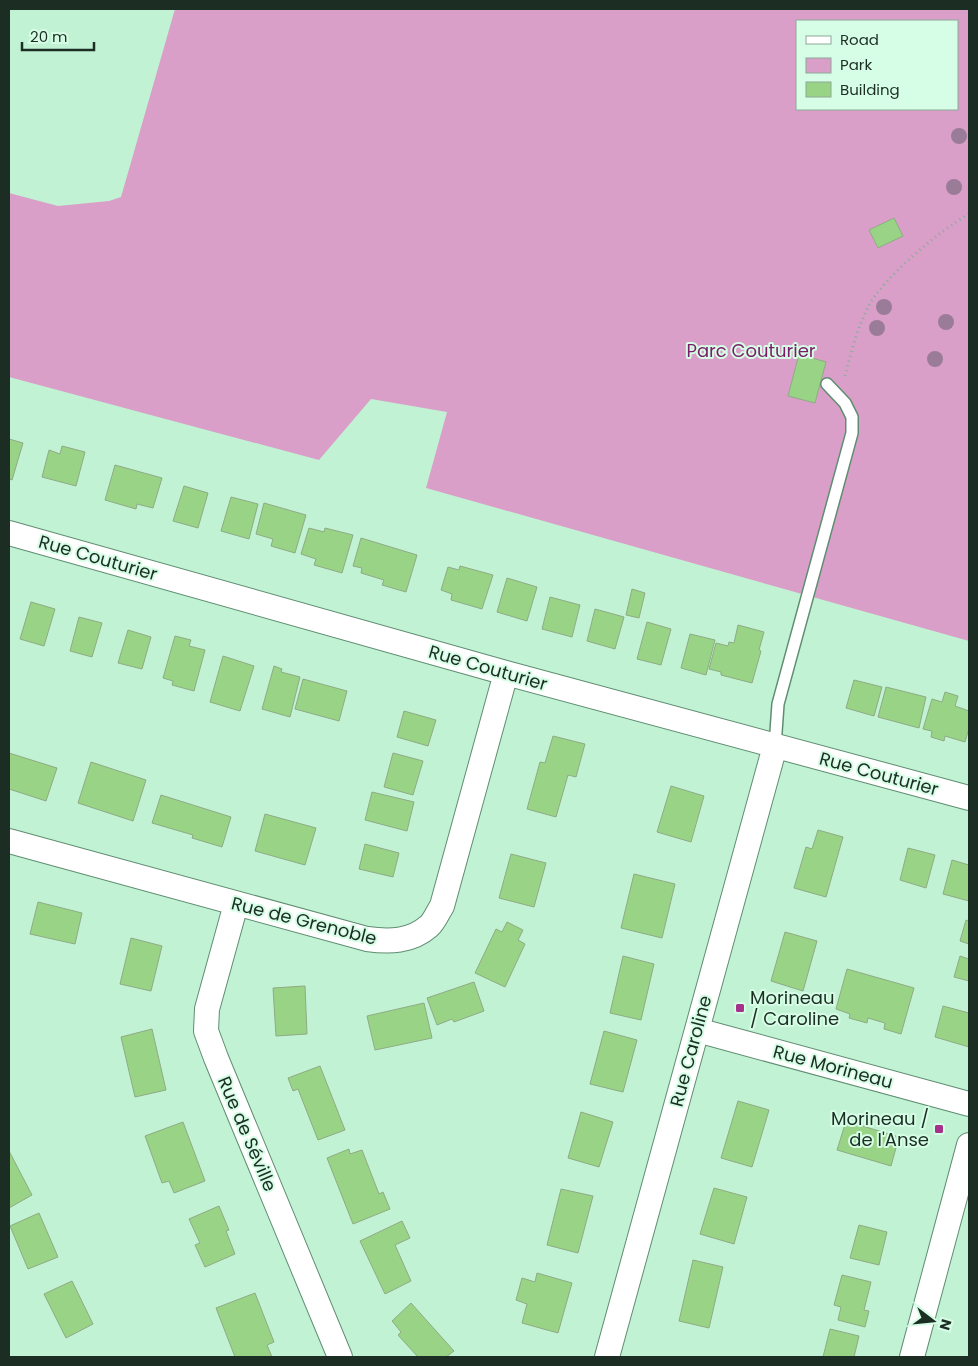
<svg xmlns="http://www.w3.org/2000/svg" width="978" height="1366" viewBox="0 0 978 1366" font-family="Poppins,sans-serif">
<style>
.green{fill:#d99fc8;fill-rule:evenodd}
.building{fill:#99d385;stroke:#8eab85}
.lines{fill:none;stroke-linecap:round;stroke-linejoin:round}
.service-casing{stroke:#608d72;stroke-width:14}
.minor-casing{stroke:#608d72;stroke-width:26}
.path{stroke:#87ad96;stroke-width:3;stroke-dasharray:1 4;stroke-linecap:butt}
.service{stroke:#fff;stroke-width:11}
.minor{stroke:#fff;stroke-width:24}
.tree{fill:#9b7c98}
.poi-dot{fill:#a5318b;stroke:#d6fde5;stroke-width:2}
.labels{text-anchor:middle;stroke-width:4;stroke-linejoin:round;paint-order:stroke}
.park-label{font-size:18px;fill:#7b1c67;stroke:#d6fde5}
.street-label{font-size:18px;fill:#1c2e24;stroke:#d6fde5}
.poi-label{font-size:18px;fill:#1c2e24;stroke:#d6fde5;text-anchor:start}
</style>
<rect width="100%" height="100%" fill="#c2f2d4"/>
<!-- green -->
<path class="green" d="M175 9H969V641L426 488 447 412 371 399 319 460 9 377V193L58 206 109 201 121 197ZM797 21H957V109H797Z"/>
<!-- building -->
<path class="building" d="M894 218 903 236 878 248 869 230Z
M799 354 826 362 815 403 788 396Z
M9 439 23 443 12 480 9 479Z
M62 446 85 452 76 486 42 477 49 450 60 454Z
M115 465 162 478 153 508 137 504 136 509 105 500Z
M184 486 208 493 198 528 173 521Z
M231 497 258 504 249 539 221 531Z
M264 503 306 515 295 553 271 546 273 539 256 534Z
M309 528 324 532 325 528 353 535 342 573 314 565 316 559 301 554Z
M361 538 417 555 406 592 382 585 384 580 361 573 362 568 353 566Z
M460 566 493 575 482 609 451 600 452 594 441 590 448 567 459 570Z
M507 578 537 587 527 621 497 612Z
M632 589 645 593 639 618 626 615Z
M550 597 580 605 572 637 542 629Z
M31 602 55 609 44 646 20 639Z
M595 609 624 617 615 649 587 641Z
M79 617 102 623 92 657 70 651Z
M647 622 671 629 661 665 637 659Z
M738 625 764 632 759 650 761 651 752 683 721 675V672L709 669 716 643 728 646 729 642 734 643Z
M128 630 151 637 142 669 118 663Z
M690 634 715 640 706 675 681 668Z
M175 636 191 640 189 646 205 650 194 691 172 685 173 681 163 678Z
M223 656 254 666 240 711 210 702Z
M274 666 282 669 281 672 300 677 290 717 262 709Z
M303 679 347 691 339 721 295 709Z
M854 680 882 687 874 716 846 708Z
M886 687 926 697 919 728 878 717Z
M945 692 958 696 955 706 969 711V728L965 742 945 736 944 741 931 737 932 731 923 729 932 699 942 702Z
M404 711 436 720 428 746 397 737Z
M553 736 585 744 576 777 568 775 556 817 527 809 540 762 545 763Z
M9 753 57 768 46 801 9 789Z
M393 753 423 761 413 795 384 787Z
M91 762 146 780 133 821 78 803Z
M671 786 704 796 691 842 657 832Z
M372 792 414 802 407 831 365 820Z
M161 795 231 817 222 847 192 838 193 835 152 823Z
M265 814 316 828 305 865 255 851Z
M818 830 843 837 826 897 794 888 806 847 812 849Z
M365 844 399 853 393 877 359 869Z
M908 848 935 855 926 888 900 880Z
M511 854 546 863 534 907 499 898Z
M952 860 969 865V901L943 894Z
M634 874 675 884 662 938 621 928Z
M38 902 82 913 75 944 30 934Z
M966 920 969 921V944L960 941Z
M507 922 523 930 518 940 525 944 505 987 475 973 496 929 502 932Z
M785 932 817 941 803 991 771 981Z
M131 938 162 946 151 991 120 984Z
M623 956 654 964 641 1020 610 1013Z
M960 956 969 959V981L954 977Z
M847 969 914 988 901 1034 884 1029 885 1023 868 1018 867 1023 849 1018 850 1014 836 1009Z
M474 982 484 1011 454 1022 452 1019 437 1025 427 998Z
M305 986 307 1034 276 1036 273 988Z
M424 1003 432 1038 375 1050 367 1016Z
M943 1006 969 1013V1047L935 1037Z
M152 1029 166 1090 135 1097 121 1037Z
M604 1031 637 1040 623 1092 590 1084Z
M320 1066 345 1130 318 1140 298 1089 293 1091 288 1078Z
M738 1101 769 1110 752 1167 721 1158Z
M581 1112 613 1122 599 1167 568 1158Z
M846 1121 899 1137 891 1166 837 1150Z
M183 1122 205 1181 174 1193 169 1181 162 1183 145 1136Z
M349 1149 350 1154 362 1150 379 1194 383 1192 390 1209 353 1224 327 1158Z
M9 1151 32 1195 9 1208Z
M714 1188 747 1197 734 1244 700 1234Z
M561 1189 593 1196 578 1253 547 1245Z
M219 1206 229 1230 226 1231 235 1254 205 1267 195 1245 200 1243 189 1219Z
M39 1213 58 1257 28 1269 10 1226Z
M402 1221 410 1238 395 1245 411 1281 385 1294 360 1241Z
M859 1225 887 1232 879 1265 850 1258Z
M693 1260 723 1267 709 1328 679 1321Z
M537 1273 572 1283 558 1333 522 1323 527 1304 516 1300 522 1278 535 1282Z
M842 1275 871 1282 864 1310 869 1311 865 1327 838 1320 841 1307 834 1305Z
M72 1281 93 1324 66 1338 44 1294Z
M255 1293 274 1342 267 1345 272 1357H235L216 1308Z
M411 1303 454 1351 446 1357H418L398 1335 401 1332 392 1321Z
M830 1329 859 1336 854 1357H823Z"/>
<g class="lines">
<!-- service casing -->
<g class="service-casing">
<path id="service" d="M775 746 778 704 852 433V417L845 403 827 384"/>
</g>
<!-- minor casing -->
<g class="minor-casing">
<path id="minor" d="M9 533 506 673 969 798
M9 841 367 939C389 942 411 942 429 926 434 922 438 912 442 906L506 673
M236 904 207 1009 206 1031 216 1058 340 1357
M697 1030 969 1104
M607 1357 775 746
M912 1357 969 1145"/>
</g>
<!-- path -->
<path class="path" d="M845 376C851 353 857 329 868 307 883 278 940 230 969 214"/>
<!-- service -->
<use href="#service" class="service"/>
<!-- minor -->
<use href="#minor" class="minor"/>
</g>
<!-- trees -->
<g class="tree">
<circle cx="959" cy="136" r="8"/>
<circle cx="954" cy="187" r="8"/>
<circle cx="884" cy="307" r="8"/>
<circle cx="946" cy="322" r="8"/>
<circle cx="877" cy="328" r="8"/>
<circle cx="935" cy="359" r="8"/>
</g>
<!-- markers -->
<g class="poi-dot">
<rect x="735" y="1003" width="10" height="10" rx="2.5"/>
<rect x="934" y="1124" width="10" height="10" rx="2.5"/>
</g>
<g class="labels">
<!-- park labels -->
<g class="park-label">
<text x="751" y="357">Parc Couturier</text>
</g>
<!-- street labels -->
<g class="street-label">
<text transform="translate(98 558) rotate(16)" y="6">Rue Couturier</text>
<text transform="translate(488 668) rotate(16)" y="6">Rue Couturier</text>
<text transform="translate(879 774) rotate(15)" y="6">Rue Couturier</text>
<text transform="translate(304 921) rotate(14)" y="6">Rue de Grenoble</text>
<text transform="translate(691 1051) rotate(-75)" y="6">Rue Caroline</text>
<text transform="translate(833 1067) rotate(15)" y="6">Rue Morineau</text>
<text transform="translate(247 1134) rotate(67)" y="6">Rue de Séville</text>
</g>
<!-- poi labels -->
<g class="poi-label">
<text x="750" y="1004">Morineau<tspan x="750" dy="21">/ Caroline</tspan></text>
<text x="929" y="1125" text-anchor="end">Morineau /<tspan x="929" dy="21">de l'Anse</tspan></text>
</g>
</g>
<!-- border -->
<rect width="978" height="1366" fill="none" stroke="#1c2e24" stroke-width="20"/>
<!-- legend -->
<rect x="796" y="20" width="162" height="90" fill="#d6fde5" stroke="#8caa98"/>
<rect x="806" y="36" width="25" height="8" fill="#ffffff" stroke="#8caa98"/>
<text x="840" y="45" font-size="15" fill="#1c2e24">Road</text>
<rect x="806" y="58" width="25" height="15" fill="#d99fc8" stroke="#8caa98"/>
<text x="840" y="70" font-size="15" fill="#1c2e24">Park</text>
<rect x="806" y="82" width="25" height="15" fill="#99d385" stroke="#8caa98"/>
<text x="840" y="95" font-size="15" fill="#1c2e24">Building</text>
<!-- north arrow -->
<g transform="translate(933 1321) rotate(106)" stroke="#d6fde5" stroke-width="4" paint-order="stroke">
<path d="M0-4L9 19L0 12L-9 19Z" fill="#1c2e24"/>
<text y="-8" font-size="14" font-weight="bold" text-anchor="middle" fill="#1c2e24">N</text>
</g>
<!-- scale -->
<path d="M22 42v8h72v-8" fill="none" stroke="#1c2e24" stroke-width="2.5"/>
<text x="30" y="42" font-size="15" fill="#1c2e24" stroke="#d6fde5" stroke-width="4" paint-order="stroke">20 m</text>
</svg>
